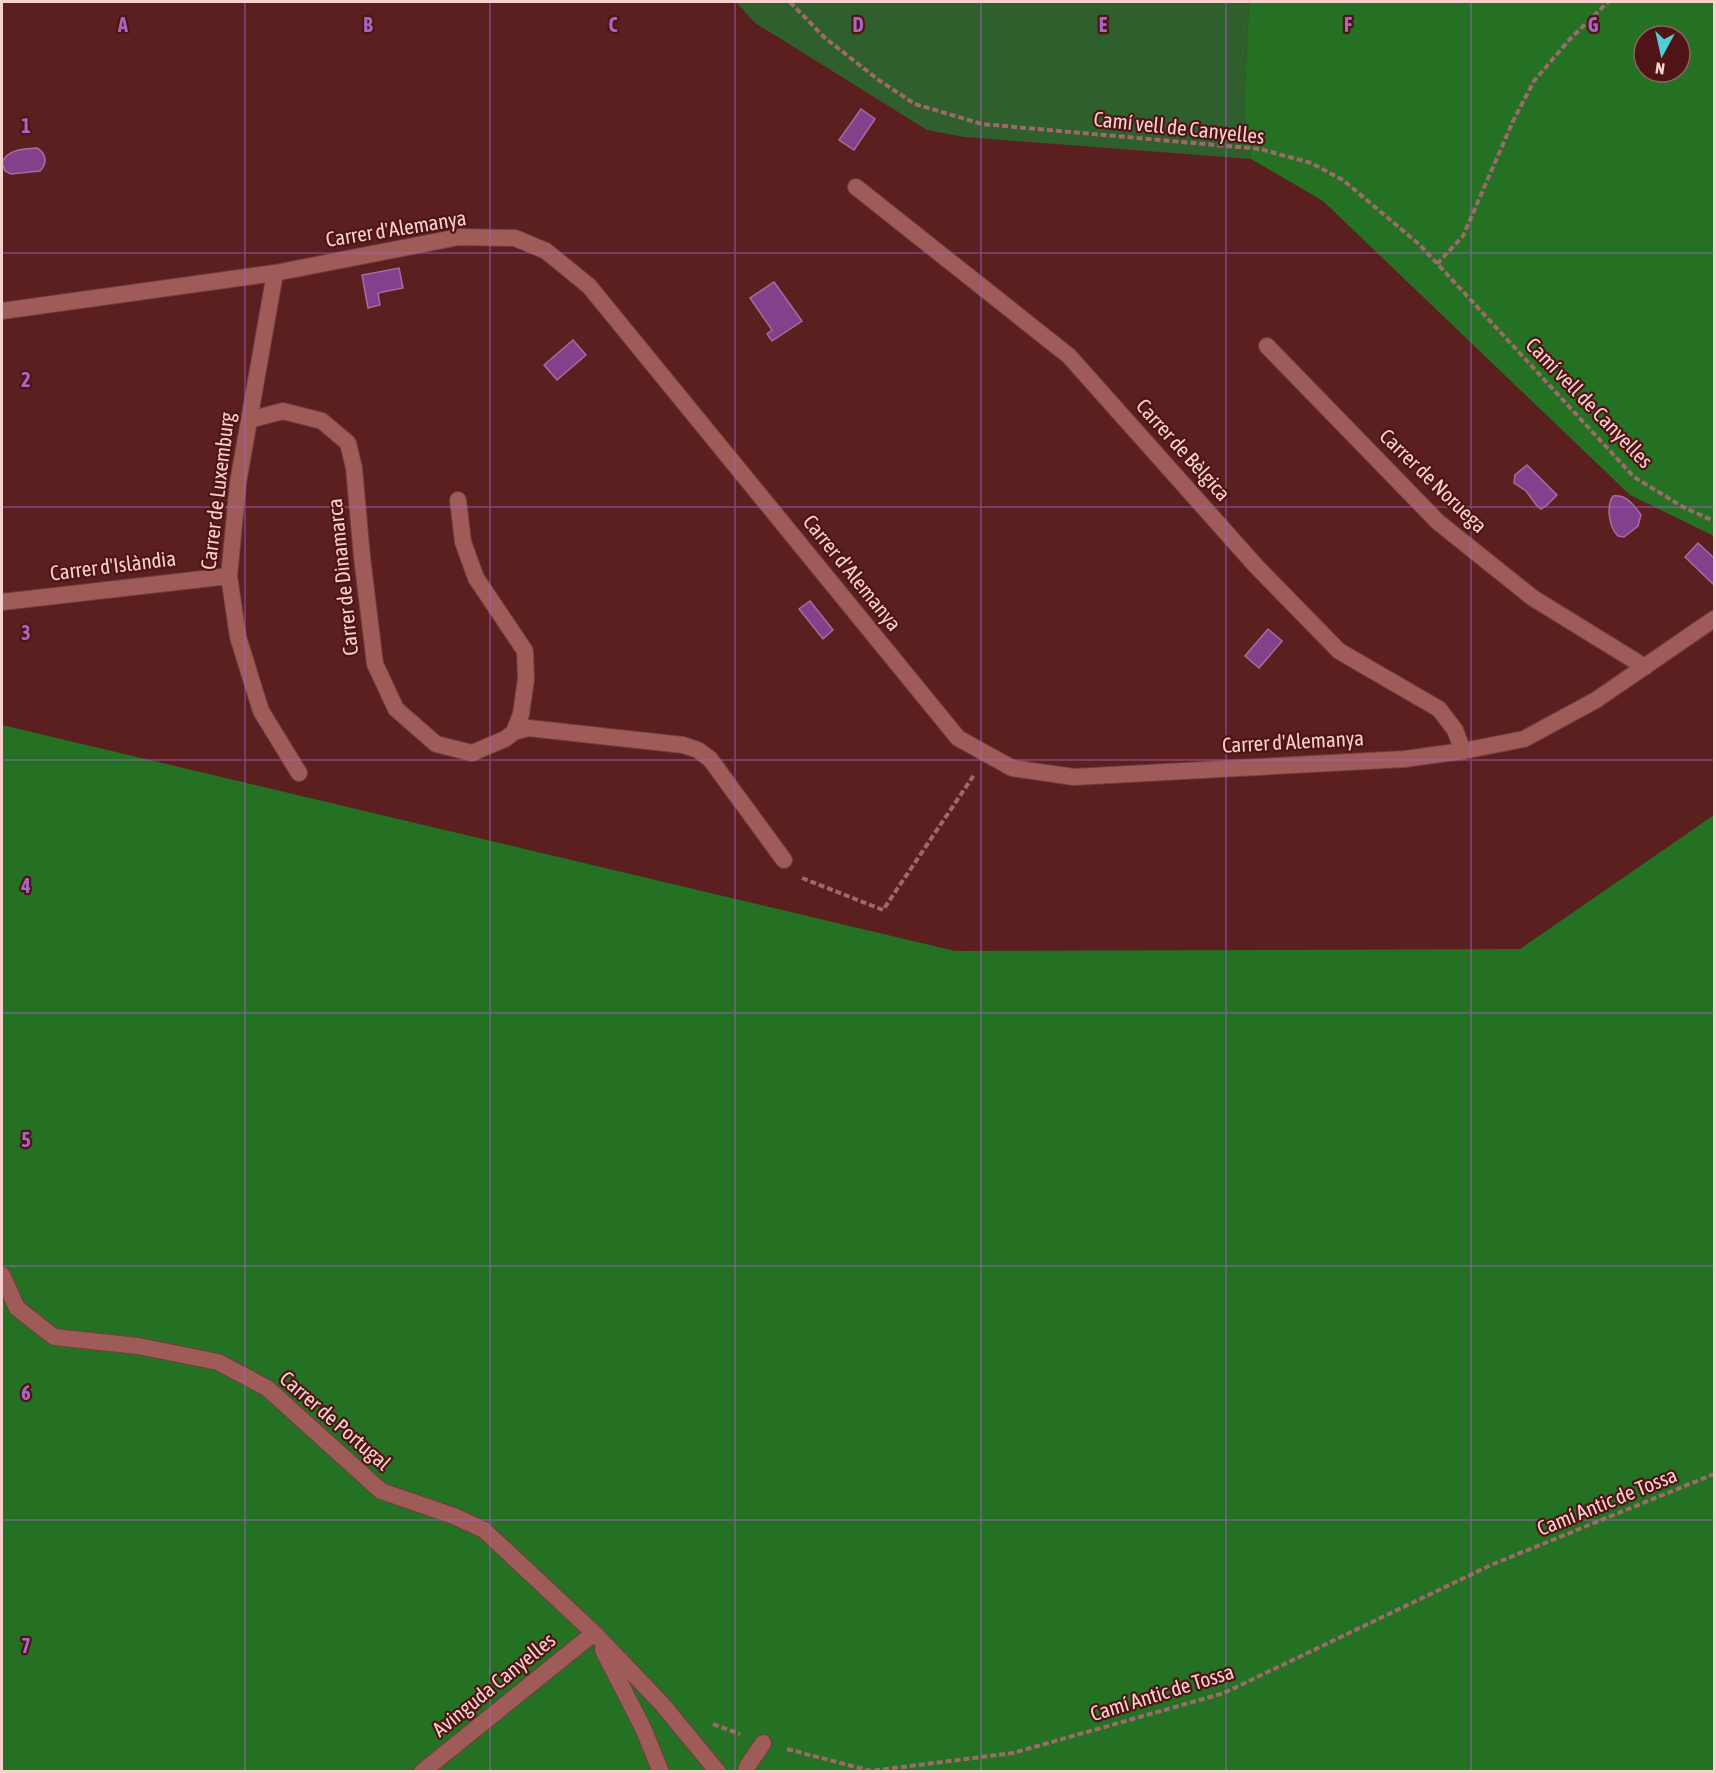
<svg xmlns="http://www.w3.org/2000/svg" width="1716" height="1773" viewBox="0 0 1716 1773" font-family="'Asap Condensed',sans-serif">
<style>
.green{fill:#2e5f2c}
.forest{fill:#247124;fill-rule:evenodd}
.water{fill:#83418b;stroke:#a66c9f;stroke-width:1.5}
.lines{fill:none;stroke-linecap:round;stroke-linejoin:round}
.minor-casing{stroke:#723d3f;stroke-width:18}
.path{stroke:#9d6a69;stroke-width:4;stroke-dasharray:6 3;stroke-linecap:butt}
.minor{stroke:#9e5b58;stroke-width:16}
.grid{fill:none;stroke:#a766c4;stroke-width:1.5;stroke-opacity:0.55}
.labels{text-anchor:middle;stroke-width:4.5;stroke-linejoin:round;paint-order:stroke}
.street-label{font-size:21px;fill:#f8d1ce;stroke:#4f1416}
.grid-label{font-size:20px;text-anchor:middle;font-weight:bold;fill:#a766c4;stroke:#4f1416;stroke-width:4.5;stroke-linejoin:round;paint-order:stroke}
</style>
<rect width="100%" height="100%" fill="#5b1f1f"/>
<!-- green -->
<path class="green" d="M736 2H1249L1244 111 1251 159 964 137 927 130 755 23Z"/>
<!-- forest -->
<path class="forest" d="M1249 2H1714V536L1630 495 1323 201 1251 159 1244 111ZM1644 36H1680V72H1644Z
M2 725 955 951 1520 949 1714 815V1771L2 1772Z"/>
<!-- water -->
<path class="water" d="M861 109 875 119 854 150 839 140Z
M37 148C46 153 48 163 40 171L11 174 5 171 2 162C9 149 22 149 37 148Z
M399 268 403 288 378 293 380 305 368 308 362 275Z
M774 282 802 321 772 341 767 334 772 330 750 298Z
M573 340 586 355 557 380 544 365Z
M1527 465 1557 495 1546 506 1541 509 1537 506 1526 491 1514 483 1515 475Z
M1613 496C1626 494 1634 505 1641 515L1638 526 1624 537 1618 536C1609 527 1606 507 1613 496Z
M1698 543 1714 558V585L1685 557Z
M810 601 833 630 823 639 799 609Z
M1268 629 1282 641 1259 668 1245 656Z"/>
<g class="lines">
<!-- minor casing -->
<g class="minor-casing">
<path id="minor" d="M856 187 1069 356 1256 566 1339 651 1439 709 1455 730 1463 751
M275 273 238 483 229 576 238 637 261 711 299 773
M2 311 275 273 459 237 515 238 546 251 589 286 958 738 1012 768 1074 777 1405 759 1463 751 1524 739 1596 700 1714 619
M1267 346 1438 522 1533 598 1645 667
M249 420 283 411 322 421 348 443 354 468 362 557 375 664 396 709 436 744 472 753 505 739 514 732 528 728 683 745 698 750 710 759 784 860
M458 500 463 542 476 578 525 651 526 679 521 714 514 732
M2 602 229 576
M2 1275 17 1308 54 1337 138 1346 218 1362 267 1388 381 1491 454 1516 484 1530 594 1633 662 1704 718 1772
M603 1650 643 1728 661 1772
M422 1772 594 1633
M746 1772 747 1767 763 1743"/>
</g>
<!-- path -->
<path class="path" d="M790 2 825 38 880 81 915 104 982 124 1260 149 1311 163 1343 180 1420 245 1634 477 1683 507 1714 521
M1437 264 1463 236 1513 121 1534 81 1570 39 1608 2
M802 878 883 910 974 775
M713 1724 740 1734
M787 1749 871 1771 1013 1753 1224 1693 1491 1565 1714 1474"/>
<!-- minor -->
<use href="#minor" class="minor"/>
</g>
<!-- grid -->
<path class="grid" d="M245 2V1772M490 2V1772M735 2V1772M981 2V1772M1226 2V1772M1471 2V1772M2 253H1714M2 507H1714M2 760H1714M2 1013H1714M2 1266H1714M2 1520H1714"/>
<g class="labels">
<!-- street labels -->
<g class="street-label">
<text transform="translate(1179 128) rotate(6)" y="7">Camí vell de Canyelles</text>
<text transform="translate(396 229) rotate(-9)" y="7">Carrer d'Alemanya</text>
<text transform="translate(1589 403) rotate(46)" y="7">Camí vell de Canyelles</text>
<text transform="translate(1183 450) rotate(48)" y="7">Carrer de Bèlgica</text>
<text transform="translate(1433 481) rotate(44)" y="7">Carrer de Noruega</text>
<text transform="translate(218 491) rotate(-83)" y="7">Carrer de Luxemburg</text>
<text transform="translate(113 566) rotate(-7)" y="7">Carrer d'Islàndia</text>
<text transform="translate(852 573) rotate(51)" y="7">Carrer d'Alemanya</text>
<text transform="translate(343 577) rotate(-96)" y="7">Carrer de Dinamarca</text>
<text transform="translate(1293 742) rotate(-3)" y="7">Carrer d'Alemanya</text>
<text transform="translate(335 1421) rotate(41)" y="7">Carrer de Portugal</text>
<text transform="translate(1607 1502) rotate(-22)" y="7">Camí Antic de Tossa</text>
<text transform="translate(494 1685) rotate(-39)" y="7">Avinguda Canyelles</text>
<text transform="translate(1162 1693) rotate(-17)" y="7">Camí Antic de Tossa</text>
</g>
</g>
<g class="grid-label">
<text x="123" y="32">A</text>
<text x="368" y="32">B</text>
<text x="613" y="32">C</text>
<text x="858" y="32">D</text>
<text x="1103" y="32">E</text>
<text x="1348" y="32">F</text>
<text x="1593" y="32">G</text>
<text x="26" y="133">1</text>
<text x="26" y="387">2</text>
<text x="26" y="640">3</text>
<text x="26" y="893">4</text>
<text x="26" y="1147">5</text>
<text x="26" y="1400">6</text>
<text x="26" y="1653">7</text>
</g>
<!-- border -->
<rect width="1716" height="1773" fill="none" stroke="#f8d1ce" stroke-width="6"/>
<!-- north arrow -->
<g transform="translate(1662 54) rotate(188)"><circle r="28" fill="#4f1416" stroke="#936060" stroke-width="1.5"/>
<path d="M0-4.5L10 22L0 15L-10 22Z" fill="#52ccd6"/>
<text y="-9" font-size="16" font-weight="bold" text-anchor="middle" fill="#f8d1ce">N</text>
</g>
</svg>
